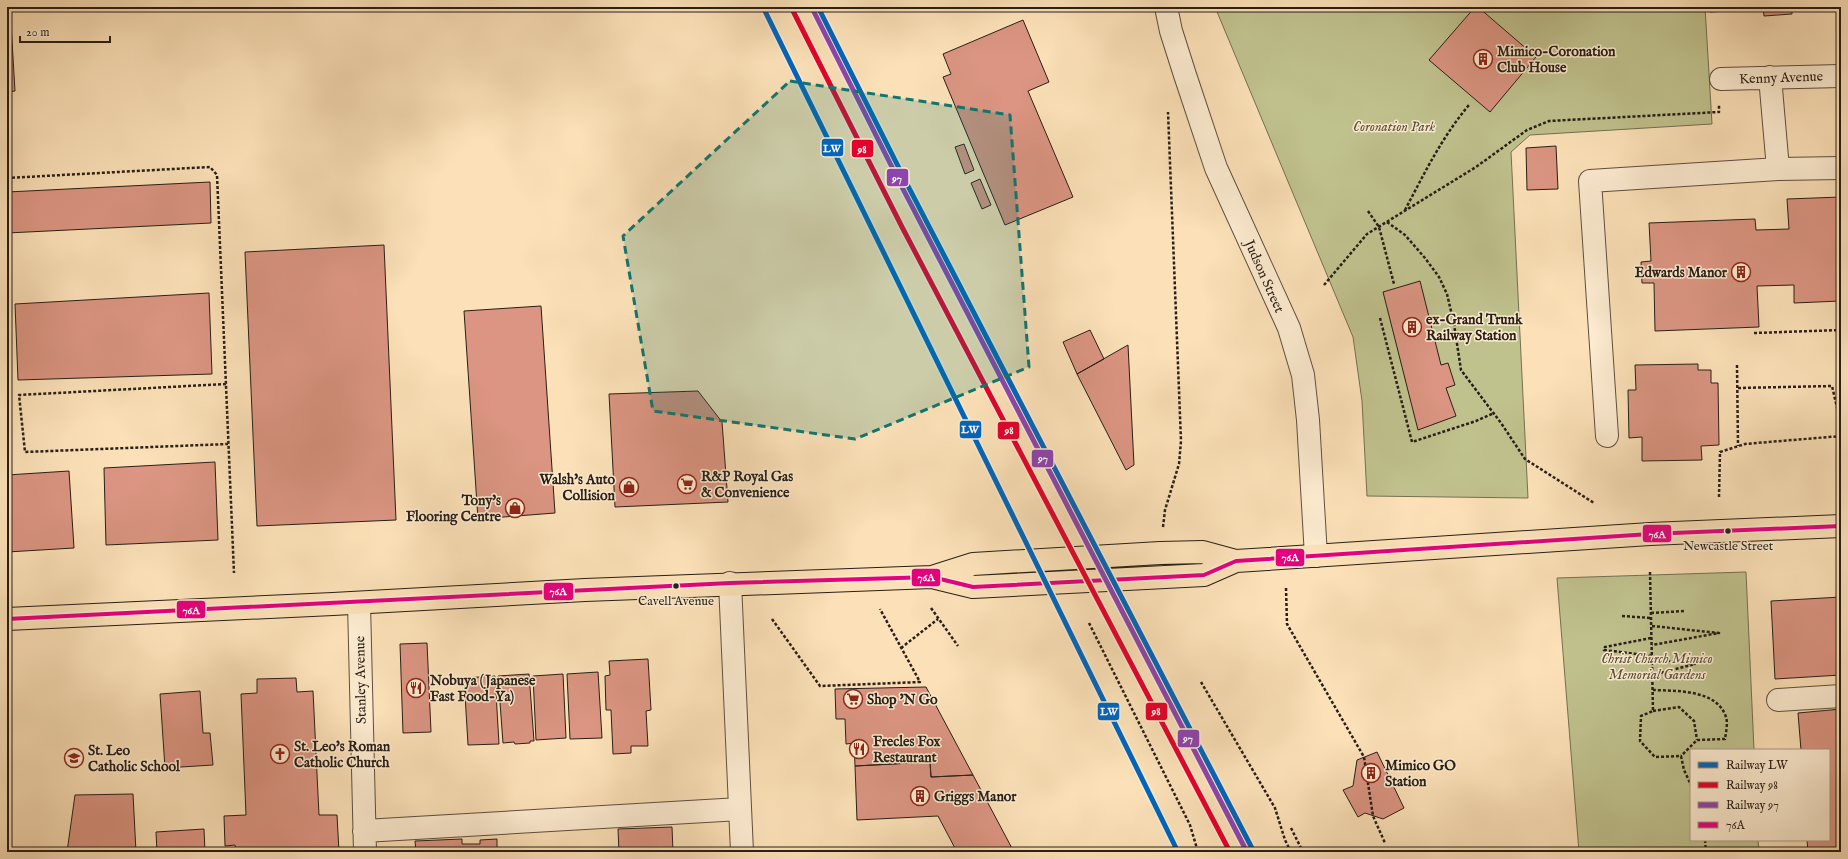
<svg xmlns="http://www.w3.org/2000/svg" width="1848" height="859" viewBox="0 0 1848 859" font-family="'IM FELL English',serif">
<style>
.green{fill:#c0c28e;stroke:#747052}
.building{fill:#db9582;stroke:#281e17}
.lines{fill:none;stroke-linecap:round;stroke-linejoin:round}
.minor-casing{stroke:#5d4f3f;stroke-width:24}
.major-casing{stroke:#281e17;stroke-width:24}
.path{stroke:#281e17;stroke-width:2.5;stroke-dasharray:3 2;stroke-linecap:butt}
.minor{stroke:#fdecd1;stroke-width:22}
.major{stroke:#fce1b8;stroke-width:22}
.bus-1-casing{stroke:#fdecd1;stroke-width:7}
.bus-1{stroke:#e5007d;stroke-width:4}
.rail-1-casing{stroke:#fdecd1;stroke-width:8}
.rail-2-casing{stroke:#fdecd1;stroke-width:8}
.rail-3-casing{stroke:#fdecd1;stroke-width:8}
.rail-1{stroke:#0065bd;stroke-width:5}
.rail-2{stroke:#e4002b;stroke-width:5}
.rail-3{stroke:#8e44ad;stroke-width:5}
.marked{fill:#0f766e;fill-opacity:0.2;stroke:#0f766e;stroke-width:3;stroke-dasharray:8 5;stroke-linejoin:round}
.bus-dot{fill:#281e17;stroke:#fdecd1;stroke-width:1.5}
.labels{text-anchor:middle;stroke-width:3;stroke-linejoin:round;paint-order:stroke}
.bus-label{font-size:13px;fill:#281e17;stroke:#fdecd1}
.poi-label{font-size:14px;font-weight:bold;fill:#281e17;stroke:#fdecd1;text-anchor:start}
.street-label{font-size:14px;fill:#281e17;stroke:#fdecd1}
.park-label{font-size:14px;font-style:italic;fill:#564f3b;stroke:#fdecd1}
.line-badge{stroke:#fdecd1;stroke-width:1.5}
.badge-label{font-size:11px;text-anchor:middle;font-weight:bold;fill:#fff}
</style>
<rect width="100%" height="100%" fill="#fce1b8"/>
<filter id="stains"><feTurbulence type="fractalNoise" baseFrequency=".005" numOctaves="4"/><feColorMatrix values="0 0 0 0 .2 0 0 0 0 .09 0 0 0 0 .02 0 0 0 .5 -.17"/></filter>
<radialGradient id="worn" r=".72"><stop offset=".6" stop-color="#630" stop-opacity="0"/><stop offset="1" stop-color="#630" stop-opacity=".3"/></radialGradient>
<!-- green -->
<path class="green" d="M1215 7H1705L1712 124 1530 135 1511 152 1528 498 1367 496 1362 401 1353 337Z
M1746 572 1754 750H1691V840H1758L1759 852H1579L1557 578Z"/>
<!-- building -->
<path class="building" d="M7 7H10L15 91 7 92Z
M1475 7H1478L1536 57 1490 112 1429 60Z
M1709 7H1744V10L1710 12Z
M1761 7H1792V14L1764 16 1763 7Z
M1023 20 1049 82 1028 91 1073 197 1005 225 943 77 951 74 943 54Z
M964 144 974 170 965 174 955 147Z
M1556 146 1558 189 1527 190 1526 148Z
M980 179 991 205 982 209 971 183Z
M210 182 211 223 7 233V192Z
M1841 197V301L1794 303V285L1757 286 1759 327 1655 331 1654 283H1642L1641 262 1651 261 1649 223 1755 219 1756 230 1789 229 1787 199Z
M384 245 396 520 257 526 245 252Z
M1420 281 1441 365 1448 363 1455 385 1446 388 1456 416 1418 430 1383 292Z
M209 293 212 374 18 380 15 304Z
M541 306 555 513 478 519 464 311Z
M1090 330 1104 359 1077 374 1063 342Z
M1128 345 1134 465 1126 470 1077 374Z
M1698 364V370H1711V383H1718L1719 445 1701 446 1702 460 1642 461V437L1629 438 1628 390H1636L1635 365Z
M698 391 722 422 728 502 615 507 609 394Z
M215 462 218 540 106 545 104 468Z
M69 471 74 548 7 552V475Z
M1841 597V675L1775 679 1771 601Z
M427 643 431 732 403 733 400 644Z
M648 659 651 710 646 711 648 746H631V753L613 754 611 710H606L605 676 610 675 609 661Z
M598 672 602 738 570 739 567 674Z
M529 674 534 741H530V743L515 744 514 742 503 743 498 676Z
M563 674 566 738 536 740 533 676Z
M495 676 499 744 468 745 464 678Z
M296 678 297 692 313 691 319 815H337L339 852H236L235 845 225 846 224 816 246 815 241 694 257 693V679Z
M926 687 973 775 931 777 930 762 855 766 854 743 846 744 845 719H836L835 689Z
M200 691 203 733H210L213 765 165 768 160 694Z
M1841 709V852H1808L1807 840H1829V750H1801L1798 713Z
M1377 752 1404 808 1383 819 1365 813 1358 817 1343 790 1353 786 1357 760Z
M930 762 931 777 973 775 1014 852H957L938 816 857 820 855 766Z
M133 794 136 852H67L75 795Z
M672 827 673 852H619L618 829Z
M204 829 205 852H157L156 832Z
M462 839V844H480V840L497 839V852H416L415 841Z"/>
<g class="lines">
<!-- minor casing -->
<g class="minor-casing">
<path id="minor" d="M1166 7 1171 31 1185 75 1216 168 1289 328 1303 375 1308 420 1316 556
M1770 77 1778 169
M1721 79 1841 76
M1607 436 1590 181 1778 169 1841 168
M730 583 742 852
M359 603 365 852
M1778 700 1841 696
M364 831 740 809"/>
</g>
<!-- major casing -->
<g class="major-casing">
<path id="major" d="M932 577 973 587 1204 575 1236 561
M7 619 333 604 585 590 932 577 973 564 1160 553 1203 552 1236 561 1650 534 1841 526"/>
</g>
<!-- path -->
<path class="path" d="M7 178 210 167 217 175 234 573
M1405 210C1424 174 1442 137 1469 105
M1368 211 1379 227 1394 284
M1387 222 1405 235 1425 258 1439 277 1447 294 1454 324 1461 370 1501 423 1525 459 1594 503
M1324 285 1367 234 1476 167 1527 130 1549 121 1719 112V104
M1380 318 1412 442 1476 421 1494 413
M1754 333 1841 330
M1441 339 1456 336
M1737 365 1738 446
M226 384 19 395 25 452 228 444
M1738 388 1832 386 1841 425
M1719 497 1720 452 1745 444 1841 436
M1163 527 1165 510 1179 464 1181 441 1168 112
M1650 572 1653 711 1641 716 1640 741 1655 757 1681 756 1684 770 1691 785
M1286 588 1287 624 1364 757 1373 816 1385 843
M931 608 958 646
M1651 613 1685 611
M1622 616 1651 618
M772 619 820 686 920 682 880 609
M1089 623 1190 825 1198 852
M1652 626 1719 633 1652 645
M1651 638 1605 647 1604 650 1652 656 1655 659 1695 664 1652 675
M901 648 938 619
M1201 682 1275 808 1285 840 1291 852
M1653 690C1675 691 1717 689 1726 717 1728 723 1726 732 1725 739L1697 740 1681 756
M1653 711 1679 707 1694 721 1697 740
M1291 828 1303 852
M1705 840 1706 852"/>
<!-- minor -->
<use href="#minor" class="minor"/>
<!-- major -->
<use href="#major" class="major"/>
<!-- bus-1 casing -->
<g class="bus-1-casing">
<path id="bus-1" d="M7 619 730 583 932 577 973 587 1204 575 1236 561 1650 534 1841 526"/>
</g>
<!-- bus-1 -->
<use href="#bus-1" class="bus-1"/>
<!-- rail-1 casing -->
<g class="rail-1-casing">
<path id="rail-1" d="M763 7 1178 852
M818 7 908 186 1254 852"/>
</g>
<!-- rail-2 casing -->
<g class="rail-2-casing">
<path id="rail-2" d="M791 7 902 227 1230 852"/>
</g>
<!-- rail-3 casing -->
<g class="rail-3-casing">
<path id="rail-3" d="M813 10 903 189 1247 852"/>
</g>
<!-- rail-1 -->
<use href="#rail-1" class="rail-1"/>
<!-- rail-2 -->
<use href="#rail-2" class="rail-2"/>
<!-- rail-3 -->
<use href="#rail-3" class="rail-3"/>
</g>
<!-- marked area -->
<path class="marked" d="M790 81 1010 115 1029 367 855 439 653 411 623 236Z"/>
<!-- icons -->
<defs>
<g id="building-ring" transform="scale(1)"><circle r="9.5" fill="#fdecd1" stroke="#8f2418" stroke-width="1.5"/><path d="M-4-6H4V6H1V3H-1V6H-4ZM-2.5-4.3h1.7v1.8h-1.7ZM.8-4.3h1.7v1.8H.8ZM-2.5-1h1.7V.8h-1.7ZM.8-1h1.7V.8H.8Z" fill="#8f2418"/></g>
<g id="supermarket-ring" transform="scale(1)"><circle r="9.5" fill="#fdecd1" stroke="#8f2418" stroke-width="1.5"/><path d="M-6-5.5h2.5l.6 2H6L4.5 2H-2.5L-4.4-4H-6ZM-1.5 3.2a1.3 1.3 0 1 0 .1 0ZM3 3.2a1.3 1.3 0 1 0 .1 0Z" fill="#8f2418"/></g>
<g id="shop-ring" transform="scale(1)"><circle r="9.5" fill="#fdecd1" stroke="#8f2418" stroke-width="1.5"/><path d="M-5-2.5h2.3a2.7 3.5 0 0 1 5.4 0H5L5.5 6h-11ZM-1.5-2.5h3a1.5 2.3 0 0 0-3 0Z" fill="#8f2418"/></g>
<g id="restaurant-ring" transform="scale(1)"><circle r="9.5" fill="#fdecd1" stroke="#8f2418" stroke-width="1.5"/><path d="M-5-6h1v4h1v-4h1v4h1v-4h1v5L-1.5 .5V6h-2V.5L-5-1ZM5-6V6H3V1.5H1.5Q1.5-4 5-6Z" fill="#8f2418"/></g>
<g id="church-ring" transform="scale(1)"><circle r="9.5" fill="#fdecd1" stroke="#8f2418" stroke-width="1.5"/><path d="M-1.2-6h2.4v3.5h3.3v2.4h-3.3V6h-2.4V-.1h-3.3v-2.4h3.3Z" fill="#8f2418"/></g>
<g id="school-ring" transform="scale(1)"><circle r="9.5" fill="#fdecd1" stroke="#8f2418" stroke-width="1.5"/><path d="M0-5L7-2L0 1L-7-2ZM-4 1L0 2.5L4 1V4Q0 6-4 4Z" fill="#8f2418"/></g>
</defs>
<g fill-rule="evenodd">
<use href="#building-ring" x="1483" y="59"/>
<use href="#building-ring" x="1741" y="272"/>
<use href="#building-ring" x="1412" y="327"/>
<use href="#supermarket-ring" x="687" y="484"/>
<use href="#shop-ring" x="629" y="487"/>
<use href="#shop-ring" x="515" y="508"/>
<use href="#restaurant-ring" x="416" y="688"/>
<use href="#supermarket-ring" x="853" y="699"/>
<use href="#restaurant-ring" x="859" y="749"/>
<use href="#church-ring" x="280" y="754"/>
<use href="#school-ring" x="74" y="758"/>
<use href="#building-ring" x="1371" y="773"/>
<use href="#building-ring" x="920" y="796"/>
</g>
<!-- markers -->
<g class="bus-dot">
<circle cx="1728" cy="531" r="3.5"/>
<circle cx="676" cy="586" r="3.5"/>
</g>
<g class="labels">
<!-- bus labels -->
<g class="bus-label">
<text x="1728" y="550">Newcastle Street</text>
<text x="676" y="605">Cavell Avenue</text>
</g>
<!-- poi labels -->
<g class="poi-label">
<text x="1497" y="56">Mimico-Coronation<tspan x="1497" dy="16">Club House</tspan></text>
<text x="1727" y="277" text-anchor="end">Edwards Manor</text>
<text x="1426" y="324">ex-Grand Trunk<tspan x="1426" dy="16">Railway Station</tspan></text>
<text x="701" y="481">R&amp;P Royal Gas<tspan x="701" dy="16">&amp; Convenience</tspan></text>
<text x="615" y="484" text-anchor="end">Walsh's Auto<tspan x="615" dy="16">Collision</tspan></text>
<text x="501" y="505" text-anchor="end">Tony's<tspan x="501" dy="16">Flooring Centre</tspan></text>
<text x="430" y="685">Nobuya (Japanese<tspan x="430" dy="16">Fast Food-Ya)</tspan></text>
<text x="867" y="704">Shop 'N Go</text>
<text x="873" y="746">Frecles Fox<tspan x="873" dy="16">Restaurant</tspan></text>
<text x="294" y="751">St. Leo's Roman<tspan x="294" dy="16">Catholic Church</tspan></text>
<text x="88" y="755">St. Leo<tspan x="88" dy="16">Catholic School</tspan></text>
<text x="1385" y="770">Mimico GO<tspan x="1385" dy="16">Station</tspan></text>
<text x="934" y="801">Griggs Manor</text>
</g>
<!-- street labels -->
<g class="street-label">
<text transform="translate(1781 77) rotate(-2)" y="5">Kenny Avenue</text>
<text transform="translate(1265 276) rotate(66)" y="5">Judson Street</text>
<text transform="translate(360 680) rotate(-91)" y="5">Stanley Avenue</text>
</g>
<!-- park labels -->
<g class="park-label">
<text x="1394" y="131">Coronation Park</text>
<text x="1657" y="663">Christ Church Mimico<tspan x="1657" dy="16">Memorial Gardens</tspan></text>
</g>
</g>
<g class="line-badge">
<rect x="821" y="138" width="23" height="19" rx="4" fill="#0065bd"/>
<rect x="851" y="139" width="23" height="19" rx="4" fill="#e4002b"/>
<rect x="886" y="168" width="23" height="19" rx="4" fill="#8e44ad"/>
<rect x="959" y="420" width="23" height="19" rx="4" fill="#0065bd"/>
<rect x="997" y="421" width="23" height="19" rx="4" fill="#e4002b"/>
<rect x="1031" y="449" width="23" height="19" rx="4" fill="#8e44ad"/>
<rect x="1642" y="524" width="30" height="19" rx="4" fill="#e5007d"/>
<rect x="1275" y="548" width="30" height="19" rx="4" fill="#e5007d"/>
<rect x="911" y="568" width="30" height="19" rx="4" fill="#e5007d"/>
<rect x="543" y="582" width="31" height="19" rx="4" fill="#e5007d"/>
<rect x="176" y="600" width="30" height="19" rx="4" fill="#e5007d"/>
<rect x="1097" y="702" width="23" height="19" rx="4" fill="#0065bd"/>
<rect x="1145" y="702" width="23" height="19" rx="4" fill="#e4002b"/>
<rect x="1177" y="729" width="23" height="19" rx="4" fill="#8e44ad"/>
</g>
<g class="badge-label">
<text x="832" y="152">LW</text>
<text x="862" y="153">98</text>
<text x="897" y="182">97</text>
<text x="970" y="433">LW</text>
<text x="1009" y="434">98</text>
<text x="1043" y="462">97</text>
<text x="1657" y="538">76A</text>
<text x="1290" y="561">76A</text>
<text x="926" y="581">76A</text>
<text x="558" y="595">76A</text>
<text x="191" y="614">76A</text>
<text x="1109" y="715">LW</text>
<text x="1156" y="715">98</text>
<text x="1188" y="742">97</text>
</g>
<!-- margin -->
<rect width="1848" height="859" fill="none" stroke="#fce1b8" stroke-width="24"/>
<rect x="8" y="8" width="1832" height="843" fill="none" stroke="#281e17" stroke-width="2"/>
<rect x="12" y="12" width="1824" height="835" fill="none" stroke="#281e17"/>
<!-- legend -->
<rect x="1690" y="749" width="140" height="92" fill="#fdecd1" stroke="#a89a87"/>
<rect x="1698" y="762" width="20" height="6" fill="#0065bd" stroke="#a89a87"/>
<text x="1726" y="769" font-size="12" fill="#281e17">Railway LW</text>
<rect x="1698" y="782" width="20" height="6" fill="#e4002b" stroke="#a89a87"/>
<text x="1726" y="789" font-size="12" fill="#281e17">Railway 98</text>
<rect x="1698" y="802" width="20" height="6" fill="#8e44ad" stroke="#a89a87"/>
<text x="1726" y="809" font-size="12" fill="#281e17">Railway 97</text>
<rect x="1698" y="822" width="20" height="6" fill="#e5007d" stroke="#a89a87"/>
<text x="1726" y="829" font-size="12" fill="#281e17">76A</text>
<!-- scale -->
<path d="M20 36v6h90v-6" fill="none" stroke="#281e17" stroke-width="2"/>
<text x="26" y="36" font-size="12" fill="#281e17" stroke="#fdecd1" stroke-width="3" paint-order="stroke">20 m</text>
<rect width="100%" height="100%" filter="url(#stains)"/>
<rect width="100%" height="100%" fill="url(#worn)"/>
</svg>
